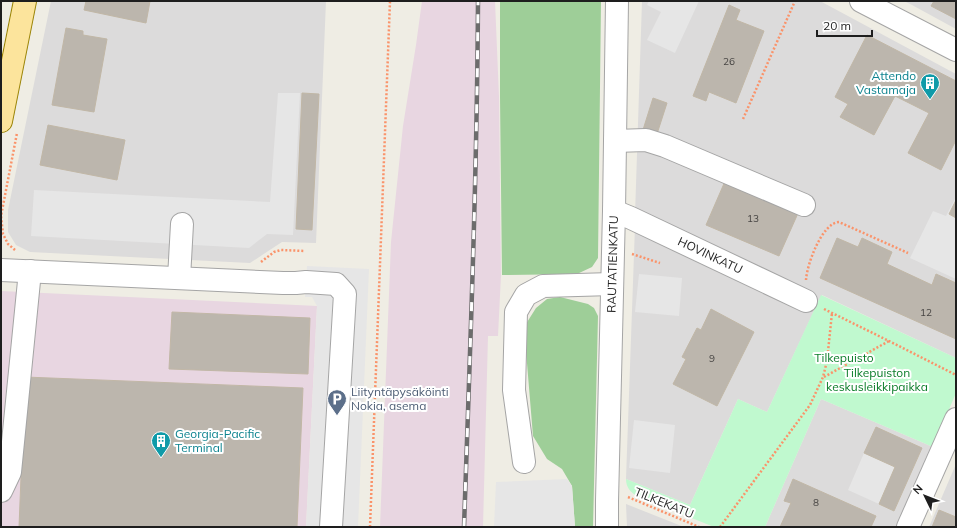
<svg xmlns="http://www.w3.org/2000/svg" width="957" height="528" viewBox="0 0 957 528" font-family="Mulish,sans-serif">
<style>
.residential{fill:#dcdbdb}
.industrial{fill:#e8d6e1}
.forest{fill:#9ece98}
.park{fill:#c0f9cf}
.parking{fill:#e6e6e6}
.building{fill:#bcb6ad;stroke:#c1b7a6}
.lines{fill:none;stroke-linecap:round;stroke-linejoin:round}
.minor-casing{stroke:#a5a5a5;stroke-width:24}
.major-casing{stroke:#988100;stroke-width:24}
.path{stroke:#fa936a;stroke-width:2.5;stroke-dasharray:2 2;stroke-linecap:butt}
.minor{stroke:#fff;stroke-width:22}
.major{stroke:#fce49c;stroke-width:22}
.rail-casing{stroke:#6c6c6c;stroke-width:4.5}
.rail{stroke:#fff;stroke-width:3;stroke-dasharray:9;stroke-linecap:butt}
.labels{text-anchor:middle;stroke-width:4;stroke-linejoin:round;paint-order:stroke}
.number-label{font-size:10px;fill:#464442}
.culture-label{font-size:12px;fill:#0d838f;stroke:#fff;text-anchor:end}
.street-label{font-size:12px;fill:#1e1e1e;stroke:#fff}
.park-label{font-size:12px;fill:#0b7d29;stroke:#fff}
.service-label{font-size:12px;fill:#4e5e75;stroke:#fff;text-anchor:start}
</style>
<rect width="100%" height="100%" fill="#efede4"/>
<!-- residential -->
<path class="residential" d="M51 1H326L316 243 282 242 250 263 30 252 16 245 8 232V210Z
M642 1H820L956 74V358L822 295 818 302 635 215Z
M904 1H956V29L912 5Z
M635 226 814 311 767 412 738 399 690 505 626 479Z
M821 399 933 447 898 527H765Z
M956 464V527H929Z
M626 504 684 527H627Z"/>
<!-- industrial -->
<path class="industrial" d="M422 1H495L499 97 501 275 498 336H488L483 527H380L391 242 403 126 416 45Z
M1 291 317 306 306 527H1Z"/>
<!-- forest -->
<path class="forest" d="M500 1H601L598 258 592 267 577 274 502 275 500 97Z
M560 297 588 304 594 308 598 316 593 527H575L572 486 562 469 547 459 533 436 524 327 536 308 547 299Z"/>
<!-- park -->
<path class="park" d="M821 295 956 358V393L933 447 821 399 765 527H714L637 496C630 492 626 487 626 479L690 505 738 399 767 412Z"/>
<!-- parking -->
<path class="parking" d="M649 1H699L675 53 647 40 661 12 647 5Z
M278 93H300L293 235 267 234 249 248 31 236 34 190 270 202Z
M956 197V279L910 258 933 211 946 216Z
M307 266 369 269 358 527H306L317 306 312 297H305Z
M639 274 682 278 679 316 635 312Z
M634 420 675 425 670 473 629 468Z
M864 453 895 467 879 504 848 490Z
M567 479 572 486 575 527H494L496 482Z"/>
<!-- building -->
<path class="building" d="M86 1H150L146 23 84 10Z
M934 1H956V19L931 6Z
M729 5 740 10 736 20 764 31 736 103 709 92 706 101 693 96Z
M66 28 83 31V35L107 39 94 112 52 105Z
M867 35 956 81V140L941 170 908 153 929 113 895 96 874 135 840 117 848 104 835 97Z
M302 93 319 94 312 230 296 229Z
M653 98 667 103 656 137 642 133Z
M48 125 125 140 117 180 40 165Z
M726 179 799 211 779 256 706 225Z
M956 200V218L949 214Z
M837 238 858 247 862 238 892 252 887 264 932 285 936 274 956 283V339L820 278Z
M711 309 754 332 717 406 673 384 686 359 682 357 697 328 701 330Z
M172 312 310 318 308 374 169 369Z
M25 377 303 388 297 527H19Z
M876 427 922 448 894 511 879 504 895 467 864 453Z
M793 479 876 516 871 527H780L791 503 784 501Z
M939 510 956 517V527H932Z"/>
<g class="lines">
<!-- minor casing -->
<g class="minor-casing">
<g id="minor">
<path d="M861 1 956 50"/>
<path d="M615 141 646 140 665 146 804 205"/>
<path id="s1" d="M614 211 631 218 806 301"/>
<path d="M1 270 283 283H296L306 282 336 284 345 294 331 527"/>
<path d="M179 278 182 224"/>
<path d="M524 462 514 390 516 312 526 295 543 286 612 284"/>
<path d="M1 491 10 472 30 271"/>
<path id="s2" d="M607 527V501L614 211 617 1"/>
<path d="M908 527 956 419"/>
</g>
</g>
<!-- major casing -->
<g class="major-casing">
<path id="major" d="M1 121 25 1"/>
</g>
<!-- path -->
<path class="path" d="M743 119 795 1
M15 250 8 244 3 234 1 216 17 133
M632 254 660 263
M261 262 274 252 281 250 305 251
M806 280C807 264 822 223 839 222L908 253
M824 309 889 341 956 375
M824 377 889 341
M628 497 699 527
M370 527 390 1
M720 527 810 405 823 377 827 361 832 313"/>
<!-- minor -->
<use href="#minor" class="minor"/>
<!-- major -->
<use href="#major" class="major"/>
<!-- rail casing -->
<g class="rail-casing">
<path id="rail" d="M464 527C470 352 477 176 478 1"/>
</g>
<!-- rail -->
<use href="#rail" class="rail"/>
</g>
<!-- icons -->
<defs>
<g id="building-pin" transform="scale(1)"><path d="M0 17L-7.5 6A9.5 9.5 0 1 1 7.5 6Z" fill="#0f9aa8" stroke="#fff"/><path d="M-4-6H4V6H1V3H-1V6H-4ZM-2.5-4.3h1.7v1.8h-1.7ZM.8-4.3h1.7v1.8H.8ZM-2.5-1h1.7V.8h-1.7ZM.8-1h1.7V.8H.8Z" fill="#fff"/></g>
<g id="parking-pin" transform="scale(1)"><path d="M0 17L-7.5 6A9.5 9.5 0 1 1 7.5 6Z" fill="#5c6f8a" stroke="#fff"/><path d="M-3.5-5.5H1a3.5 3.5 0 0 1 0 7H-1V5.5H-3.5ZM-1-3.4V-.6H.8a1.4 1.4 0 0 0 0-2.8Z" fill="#fff"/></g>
</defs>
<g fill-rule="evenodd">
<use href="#building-pin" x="930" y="83"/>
<use href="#parking-pin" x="337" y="399"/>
<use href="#building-pin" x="161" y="441"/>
</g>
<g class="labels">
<!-- number labels -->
<g class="number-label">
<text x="729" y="65">26</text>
<text x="753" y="222">13</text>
<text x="926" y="316">12</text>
<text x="712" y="362">9</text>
<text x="816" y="506">8</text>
</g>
<!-- culture labels -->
<g class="culture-label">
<text x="916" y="80">Attendo<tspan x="916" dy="14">Vastamaja</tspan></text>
<text x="175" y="438" text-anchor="start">Georgia-Pacific<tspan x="175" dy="14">Terminal</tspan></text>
</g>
<!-- street labels -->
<g class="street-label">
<text dy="4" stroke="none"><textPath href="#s1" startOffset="106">HOVINKATU</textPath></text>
<text dy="4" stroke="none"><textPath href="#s2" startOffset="263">RAUTATIENKATU</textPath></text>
<text transform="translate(664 503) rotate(22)" y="4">TILKEKATU</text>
</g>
<!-- park labels -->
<g class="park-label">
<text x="844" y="362">Tilkepuisto</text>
<text x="877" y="377">Tilkepuiston<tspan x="877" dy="14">keskusleikkipaikka</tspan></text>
</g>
<!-- service labels -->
<g class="service-label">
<text x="351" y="396">Liityntäpysäköinti<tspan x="351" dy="14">Nokia, asema</tspan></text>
</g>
</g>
<!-- border -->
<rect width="957" height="528" fill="none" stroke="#1e1e1e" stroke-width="4"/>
<!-- north arrow -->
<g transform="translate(925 496) rotate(313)" stroke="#ffffff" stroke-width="3" paint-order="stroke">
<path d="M0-3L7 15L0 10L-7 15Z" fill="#1e1e1e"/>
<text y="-6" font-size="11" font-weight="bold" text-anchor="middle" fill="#1e1e1e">N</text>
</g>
<!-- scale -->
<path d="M817 30v6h55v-6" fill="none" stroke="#1e1e1e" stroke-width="2"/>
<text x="823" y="30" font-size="12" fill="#1e1e1e" stroke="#ffffff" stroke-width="3" paint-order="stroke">20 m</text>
</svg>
